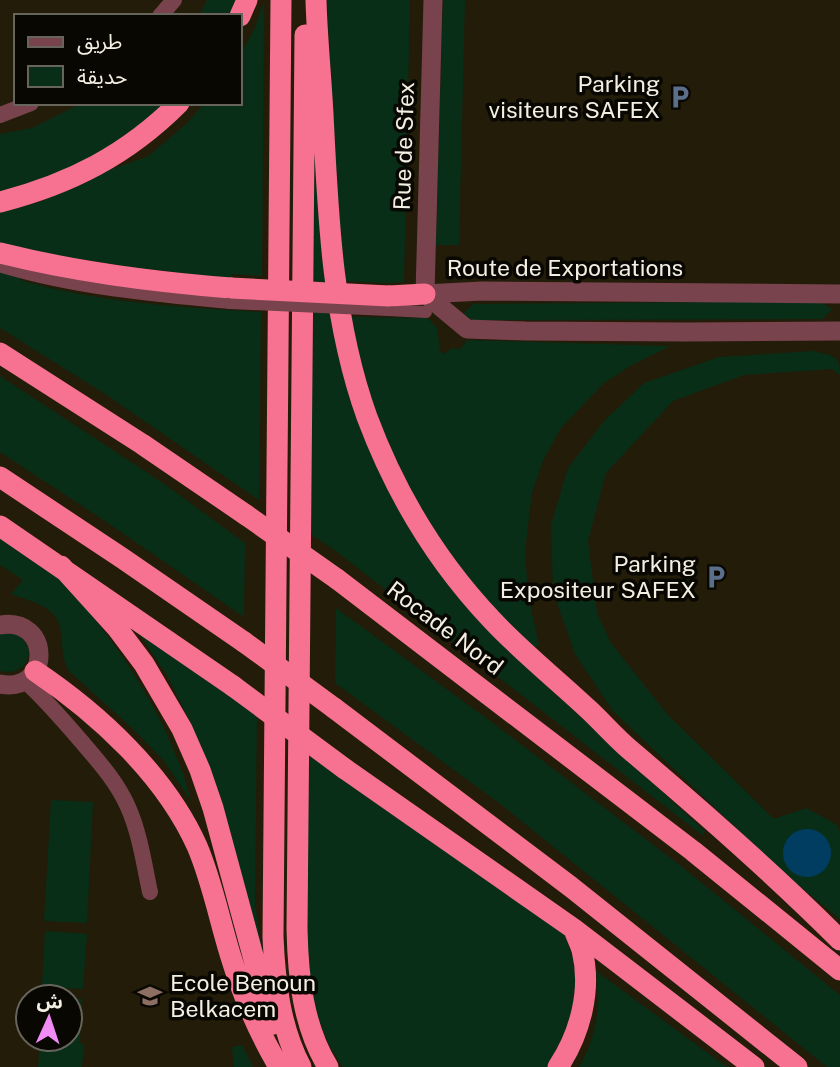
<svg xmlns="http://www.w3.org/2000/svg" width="840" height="1067" viewBox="0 0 840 1067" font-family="'Public Sans','Noto Sans Arabic',sans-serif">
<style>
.green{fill:#082e18}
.water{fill:#003d61}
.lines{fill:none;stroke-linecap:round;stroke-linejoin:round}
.pedestrian{stroke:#78434d;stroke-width:12}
.minor{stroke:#78434d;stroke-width:16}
.tertiary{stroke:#78434d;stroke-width:19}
.motorway{stroke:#f77290;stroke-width:21}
.pedestrian-bridge{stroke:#78434d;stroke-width:12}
.motorway-bridge{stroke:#f77290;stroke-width:21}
.labels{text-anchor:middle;stroke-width:7;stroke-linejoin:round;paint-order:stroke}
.poi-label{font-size:23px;fill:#f4efe3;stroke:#090702;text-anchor:end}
.street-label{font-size:23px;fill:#f4efe3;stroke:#090702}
</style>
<rect width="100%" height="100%" fill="#231c08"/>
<!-- green -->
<path class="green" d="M207 0H238L231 16H199Z
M327 0H410L404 282 389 283 345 281 339 223Z
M443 0H465L459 245H436Z
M264 1 262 276 232 274 231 279C153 270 76 261 0 244V212L39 202 85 183 108 170 147 157 185 125 205 103H240V55L254 30Z
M82 103H167L119 144 40 182 0 191V134L32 128Z
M312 159H316L369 449 389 492 408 527 423 550 458 597 535 675 705 831 702 835 337 552 310 534Z
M0 269 21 277 20 280C97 303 181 307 261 312L259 500 108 396 0 328Z
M819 301 832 309 822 319 473 320 463 314 473 304Z
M350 317 428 318 437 328 440 351 444 354 452 348 460 349 467 340 670 346 632 365 604 383 561 428 543 461 532 493 525 551 528 595 539 645 532 649 458 569 415 502 378 422 359 355Z
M813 351C831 356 840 353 840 375L832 369 744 375 673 401 606 473 588 541 597 613 611 643 667 714 774 819 806 808 836 824 840 832V919L786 875 613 711 575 654 553 592 551 525 568 468 604 421 644 383 719 357Z
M0 376 163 483 245 543 244 617 108 523 0 452Z
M0 531C23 550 49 567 71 588 81 598 89 611 97 622 138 675 174 735 191 801L164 761 133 729 69 671C63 660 62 651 62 638 60 606 37 604 11 594L23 580 0 565Z
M336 608 493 723 681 866 840 995V1067H827L499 803 335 683Z
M130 619 257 713 255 904 263 954 209 765 188 717 168 677Z
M0 634H18C22 638 26 642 28 647 33 665 15 675 0 671Z
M307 754 565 935 576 969V1012L551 1067H343C303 1013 307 943 307 879 307 837 307 796 307 754Z
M51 800 93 802 87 923 44 921Z
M45 931 87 934 83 989 42 987Z
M596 971 720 1062 728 1067H579C596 1038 602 1004 596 971Z
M70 998 82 999 80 1043 84 1044 82 1067H38L40 1039H70Z
M242 1045 253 1067H234L232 1047Z"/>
<!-- water -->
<path class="water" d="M783 853a24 24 0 1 1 48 0a24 24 0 1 1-48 0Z"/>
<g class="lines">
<!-- pedestrian -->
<path class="pedestrian" d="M2 267C76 289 153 296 230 303
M388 310 426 312"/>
<!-- minor -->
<path class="minor" d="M160 16 174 0
M0 115 31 103
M25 681C45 699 63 720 81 741 99 762 117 782 128 807 140 834 144 864 150 892"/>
<!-- tertiary -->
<path class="tertiary" d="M425 294 467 329 526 331 685 332 840 331
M425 294 482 291 840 294
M425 294 433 0
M0 625C52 616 52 694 0 684"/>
<!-- motorway -->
<path class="motorway" d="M281 0 273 937C275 982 280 1027 301 1067
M316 0C317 38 321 76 323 114 328 216 332 320 367 417 395 492 437 562 492 620 522 652 556 679 588 709 602 722 614 736 629 749 701 810 773 873 840 940
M240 16 247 0
M305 35 297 929C298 977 303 1026 328 1067
M0 202C70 184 127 155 179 103
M0 253C76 272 153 282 231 288
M389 296 425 294
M0 353 142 444 246 515
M0 477 122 558 244 642
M0 526 233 686
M61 566 117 628 144 664 182 729 200 770 213 808 265 1000 273 1024
M337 579 693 851 840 970
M35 671C99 714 165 775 197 846 212 881 219 918 230 954 242 994 258 1031 279 1067
M334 708 571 887 797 1067
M345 769 574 929 754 1067
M558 1067C580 1034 592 990 582 950 580 943 576 936 574 929"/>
<!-- pedestrian-bridge -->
<path class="pedestrian-bridge" d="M230 303 388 310"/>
<!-- motorway-bridge -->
<path class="motorway-bridge" d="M231 288 389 296
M246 515 337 579
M244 642 334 708
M233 686 345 769"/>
</g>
<!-- icons -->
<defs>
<g id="parking-bare" transform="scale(1.89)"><path d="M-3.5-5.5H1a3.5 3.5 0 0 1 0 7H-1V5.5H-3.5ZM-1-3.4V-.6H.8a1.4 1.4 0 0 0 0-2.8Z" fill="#5c6f8a" stroke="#090702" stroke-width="2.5" paint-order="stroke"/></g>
<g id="school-bare" transform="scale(1.89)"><path d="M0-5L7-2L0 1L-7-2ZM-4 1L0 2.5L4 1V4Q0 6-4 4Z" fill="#8d6e63" stroke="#090702" stroke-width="2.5" paint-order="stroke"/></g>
</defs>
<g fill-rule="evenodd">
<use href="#parking-bare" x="680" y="97"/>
<use href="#parking-bare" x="716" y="577"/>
<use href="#school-bare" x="150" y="996"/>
</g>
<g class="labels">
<!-- poi labels -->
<g class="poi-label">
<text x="660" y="92">Parking<tspan x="660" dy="26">visiteurs SAFEX</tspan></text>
<text x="696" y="572">Parking<tspan x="696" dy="26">Expositeur SAFEX</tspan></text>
<text x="170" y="991" text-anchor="start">Ecole Benoun<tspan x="170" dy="26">Belkacem</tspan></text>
</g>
<!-- street labels -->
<g class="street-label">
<text transform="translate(404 146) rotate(-88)" y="8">Rue de Sfex</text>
<text x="565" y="276">Route de Exportations</text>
<text transform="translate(445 628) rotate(37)" y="8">Rocade Nord</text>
</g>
</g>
<!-- legend -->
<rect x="14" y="14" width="228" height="91" fill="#090702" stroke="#67645c" stroke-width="2"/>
<rect x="28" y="37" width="35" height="10" fill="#78434d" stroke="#67645c" stroke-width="2"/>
<text x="77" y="49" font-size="21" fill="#f4efe3">طريق</text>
<rect x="28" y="66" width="35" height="21" fill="#082e18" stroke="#67645c" stroke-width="2"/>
<text x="77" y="84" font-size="21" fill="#f4efe3">حديقة</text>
<!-- north arrow -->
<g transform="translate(49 1018) rotate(3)"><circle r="33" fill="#090702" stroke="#67645c" stroke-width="2"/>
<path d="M0-5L12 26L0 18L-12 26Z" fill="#f18bf5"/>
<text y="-10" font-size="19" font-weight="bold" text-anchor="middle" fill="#f4efe3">ش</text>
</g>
</svg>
